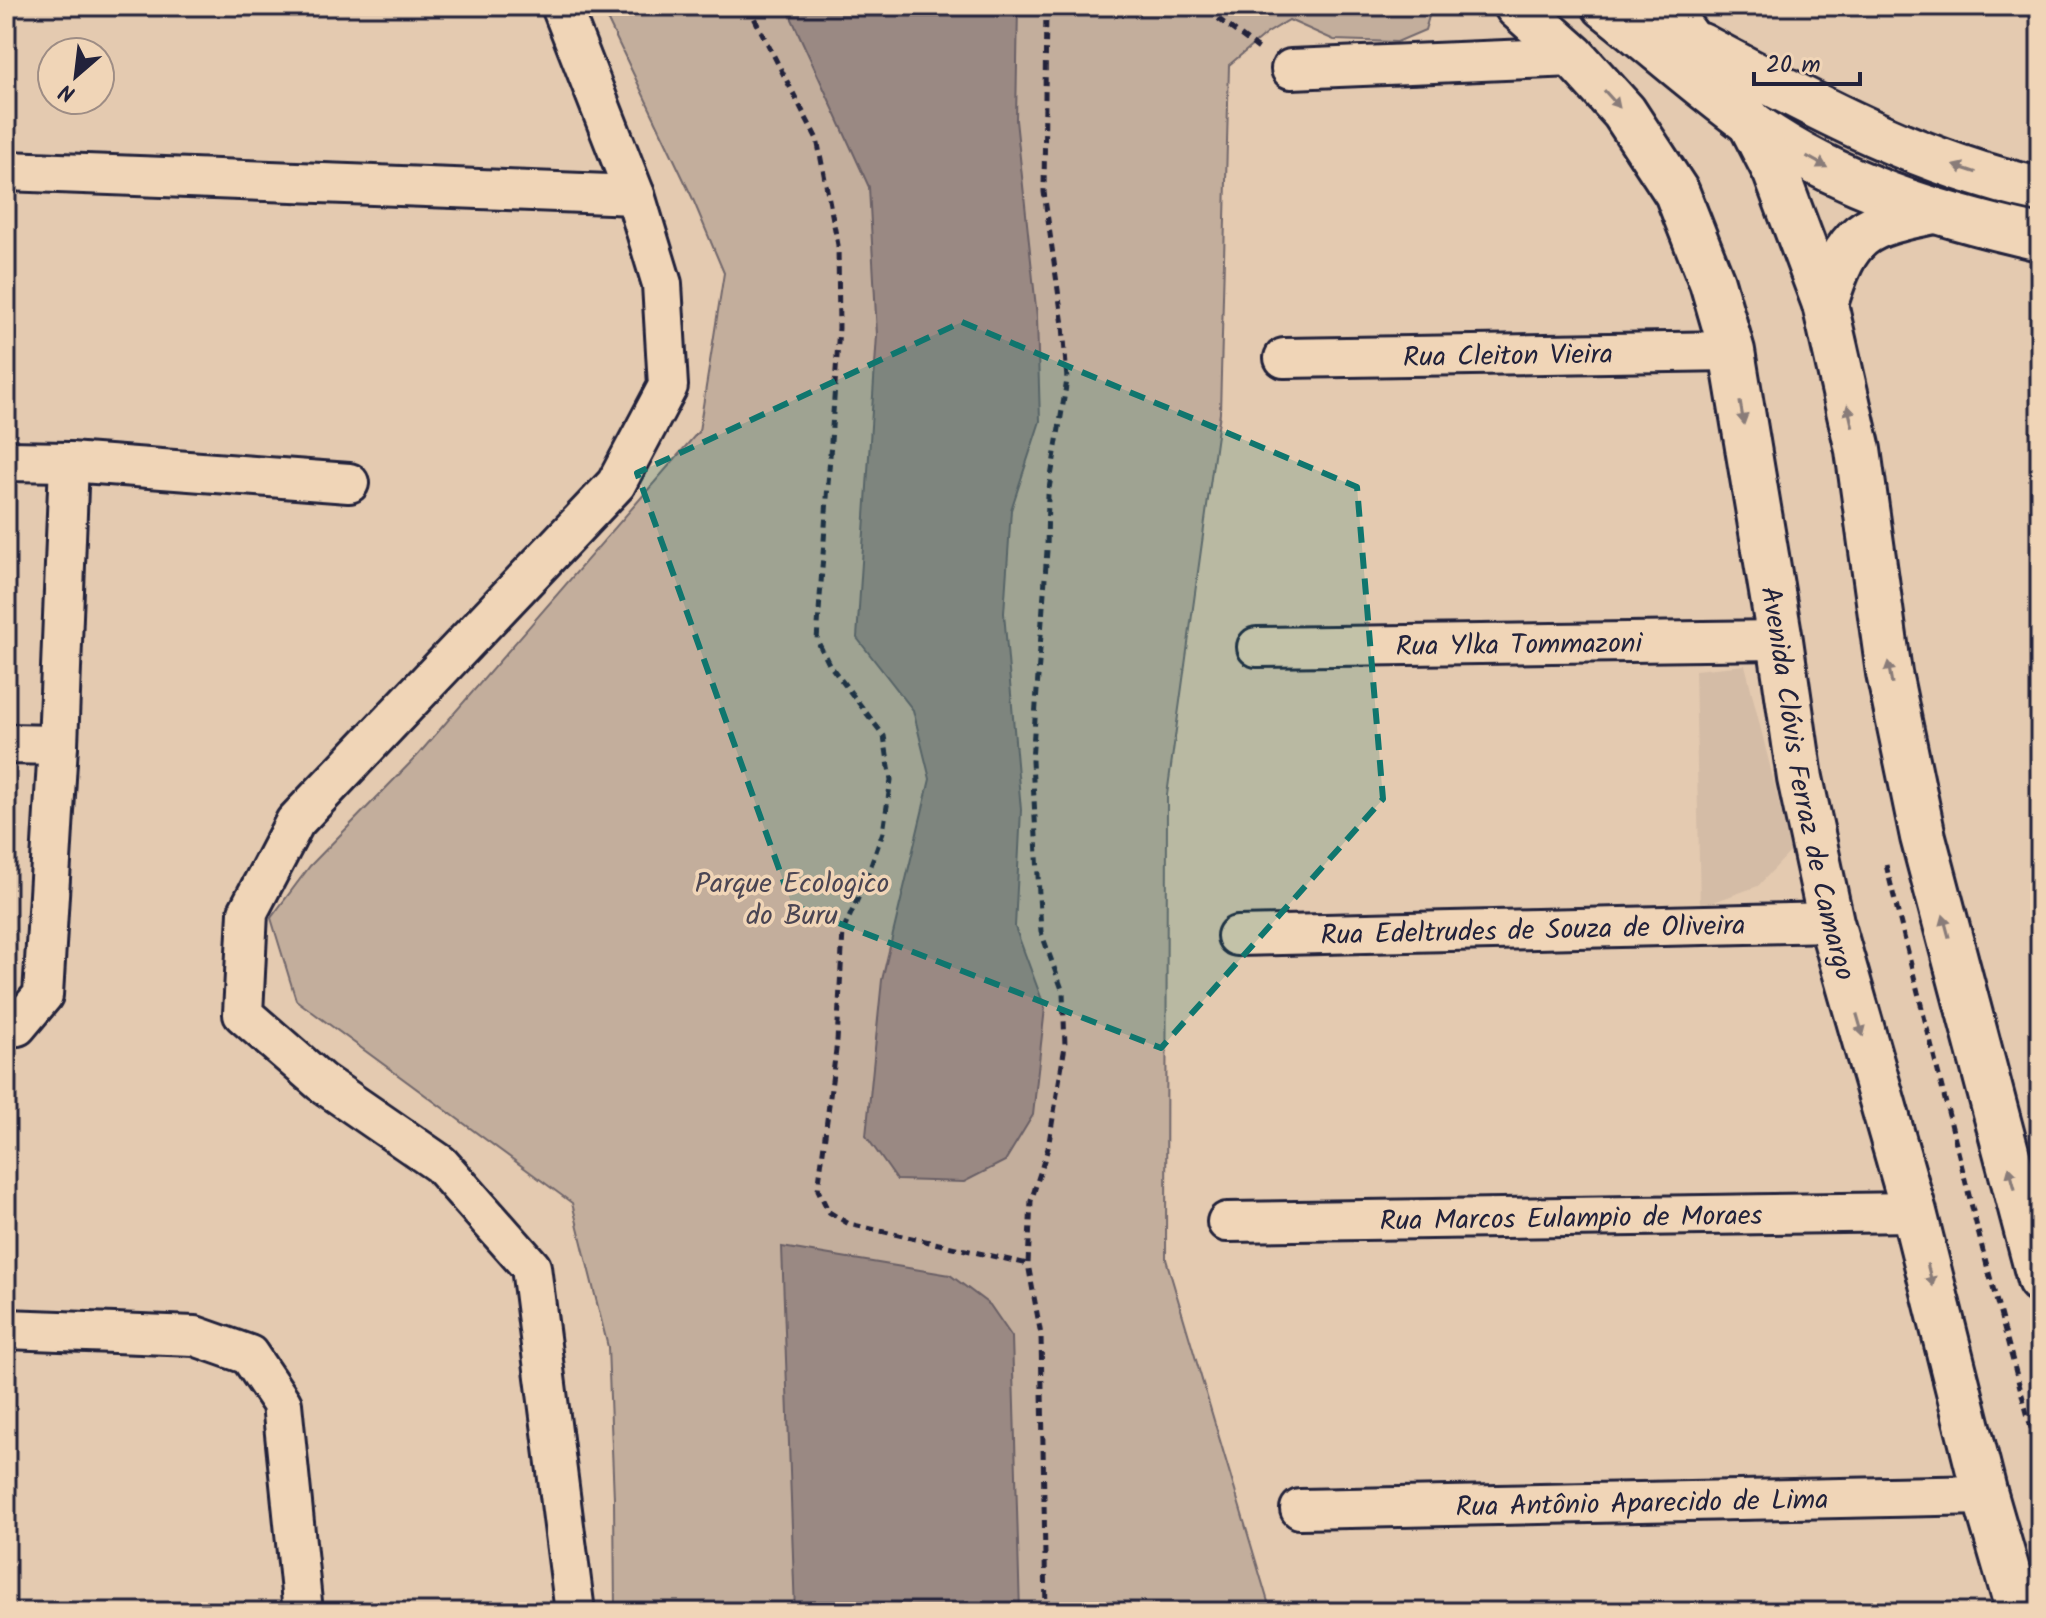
<svg xmlns="http://www.w3.org/2000/svg" width="2046" height="1618" viewBox="0 0 2046 1618" font-family="Kalam,sans-serif">
<style>
.built{fill:#d4bca6}
.green{fill:#c3ae9c;stroke:#72686c;stroke-width:2}
.water{fill:#9a8983;stroke:#6a6066;stroke-width:2}
.lines{fill:none;stroke-linecap:round;stroke-linejoin:round}
.minor-casing{stroke:#22223b;stroke-width:44}
.major-casing{stroke:#22223b;stroke-width:50}
.path{stroke:#22223b;stroke-width:5;stroke-dasharray:8 6;stroke-linecap:butt}
.minor{stroke:#f0d5b7;stroke-width:38}
.major{stroke:#f0d5b7;stroke-width:44}
.oneway{fill:#897c79}
.marked{fill:#0f766e;fill-opacity:0.2;stroke:#0f766e;stroke-width:6;stroke-dasharray:16 10;stroke-linejoin:round}
.labels{text-anchor:middle;stroke-width:7;stroke-linejoin:round;paint-order:stroke}
.street-label{font-size:28px;fill:#22223b;stroke:#f0d5b7}
.park-label{font-size:28px;fill:#4a4553;stroke:#f0d5b7}
</style>
<rect width="100%" height="100%" fill="#e4cab0"/>
<filter id="ink" filterUnits="userSpaceOnUse"><feTurbulence type="fractalNoise" baseFrequency=".0125" numOctaves="2"/><feDisplacementMap in="SourceGraphic" scale="16" xChannelSelector="R" yChannelSelector="G"/><feConvolveMatrix kernelMatrix="1 2 1 2 8 2 1 2 1" color-interpolation-filters="sRGB"/></filter>
<g filter="url(#ink)">
<!-- built -->
<path class="built" d="M1745 665 1791 851 1758 886 1700 907 1695 670Z"/>
<!-- green -->
<path class="green" d="M601 6H1432L1425 30 1397 42 1334 40 1289 20 1266 34 1229 65 1220 413 1167 795 1166 1259 1271 1612H615L614 1499 608 1347 572 1203 296 1000 271 918 310 866 417 756 699 431 724 273 692 197Z"/>
<!-- water -->
<path class="water" d="M786 6H1018L1016 120 1037 317 1040 421 1011 510 1004 613 1021 810 1015 927 1045 1008 1033 1115 1005 1161 964 1182 897 1180 866 1136 882 980 930 779 913 710 857 638 877 335 869 187Z
M782 1247 950 1275 990 1305 1012 1337 1020 1612H795Z"/>
<g class="lines">
<!-- minor casing -->
<g class="minor-casing">
<g id="minor">
<path d="M561 6 635 195"/>
<path d="M1291 69 1574 57"/>
<path d="M6 171 635 195 662 284 668 386 616 484 295 822 248 912 243 1014 321 1082 440 1164 531 1267 575 1612"/>
<path id="s1" d="M1284 358 1732 351"/>
<path d="M6 461 69 462 349 483"/>
<path id="s2" d="M1257 647 1780 640"/>
<path d="M6 744 58 745"/>
<path id="s3" d="M1237 936 1831 922"/>
<path d="M6 1028 17 1026 43 995 58 745 69 462"/>
<path id="s4" d="M1227 1222 1914 1212"/>
<path d="M6 1329 195 1336 249 1355 282 1404 303 1612"/>
<path id="s5" d="M1300 1509 1985 1495"/>
</g>
</g>
<!-- major casing -->
<g class="major-casing">
<g id="major">
<path id="s6" d="M1517 6 1574 57 1624 112 1677 193 1712 282 1732 351 1780 640 1800 778 1831 922 1914 1212 1985 1495 2019 1612"/>
<path d="M1605 6C1653 44 1699 85 1748 121 1834 184 1938 215 2040 238"/>
<path d="M1664 6 1750 122 1776 173 1825 304 1858 450 1889 673 1923 837 2040 1280"/>
<path d="M1701 46C1810 104 1919 164 2040 190"/>
<path d="M1825 304C1848 231 1861 226 1934 211"/>
</g>
</g>
<!-- path -->
<path class="path" d="M748 6 817 139 838 245 839 328 817 640 829 664 884 736 891 780 883 832 864 885 843 931 837 1042 818 1190 829 1212 849 1224 1028 1264
M1215 6 1216 17 1263 52
M1886 865 1983 1251 2040 1461
M1046 1612 1041 1335 1028 1264 1031 1201 1048 1148 1065 1046 1063 992 1041 932 1032 761 1047 550 1048 495 1067 380 1063 325 1044 192 1046 6"/>
<!-- minor -->
<use href="#minor" class="minor"/>
<!-- major -->
<use href="#major" class="major"/>
</g>
<!-- one-way arrows -->
<defs><path id="oneway-solid" d="M-6-.8H1V-3.2L6.5 0L1 3.2V.8H-6Z" transform="scale(2)"/></defs>
<g class="oneway">
<use href="#oneway-solid" transform="translate(1612 99) rotate(48)"/>
<use href="#oneway-solid" transform="translate(1817 162) rotate(29)"/>
<use href="#oneway-solid" transform="translate(1965 169) rotate(-162)"/>
<use href="#oneway-solid" transform="translate(1742 413) rotate(80)"/>
<use href="#oneway-solid" transform="translate(1850 416) rotate(-103)"/>
<use href="#oneway-solid" transform="translate(1890 673) rotate(-100)"/>
<use href="#oneway-solid" transform="translate(1946 926) rotate(-105)"/>
<use href="#oneway-solid" transform="translate(1860 1025) rotate(74)"/>
<use href="#oneway-solid" transform="translate(2012 1178) rotate(-105)"/>
<use href="#oneway-solid" transform="translate(1930 1275) rotate(76)"/>
</g>
</g>
<!-- marked area -->
<path class="marked" d="M962 322 1357 487 1383 799 1161 1048 792 905 637 473Z"/>
<g class="labels">
<!-- street labels -->
<g class="street-label">
<text dy="10" stroke="none"><textPath href="#s1" startOffset="224">Rua Cleiton Vieira</textPath></text>
<text dy="10" stroke="none"><textPath href="#s2" startOffset="262">Rua Ylka Tommazoni</textPath></text>
<text dy="10" stroke="none"><textPath href="#s6" startOffset="854">Avenida Clóvis Ferraz de Camargo</textPath></text>
<text dy="10" stroke="none"><textPath href="#s3" startOffset="296">Rua Edeltrudes de Souza de Oliveira</textPath></text>
<text dy="10" stroke="none"><textPath href="#s4" startOffset="344">Rua Marcos Eulampio de Moraes</textPath></text>
<text dy="10" stroke="none"><textPath href="#s5" startOffset="342">Rua Antônio Aparecido de Lima</textPath></text>
</g>
<!-- park labels -->
<g class="park-label">
<text x="792" y="892">Parque Ecologico<tspan x="792" dy="32">do Buru</tspan></text>
</g>
</g>
<!-- margin -->
<rect width="2046" height="1618" fill="none" stroke="#f0d5b7" stroke-width="32"/>
<rect x="16" y="16" width="2014" height="1586" fill="none" stroke="#22223b" stroke-width="3" filter="url(#ink)"/>
<!-- north arrow -->
<g transform="translate(76 76) rotate(208)"><circle r="38" fill="#f0d5b7" stroke="#9e8d85" stroke-width="2"/>
<path d="M0-6L14 30L0 20L-14 30Z" fill="#22223b"/>
<text y="-12" font-size="22" font-weight="bold" text-anchor="middle" fill="#22223b">N</text>
</g>
<!-- scale -->
<path d="M1754 72v12h106v-12" fill="none" stroke="#22223b" stroke-width="4"/>
<text x="1766" y="72" font-size="24" fill="#22223b" stroke="#f0d5b7" stroke-width="6" paint-order="stroke">20 m</text>
</svg>
